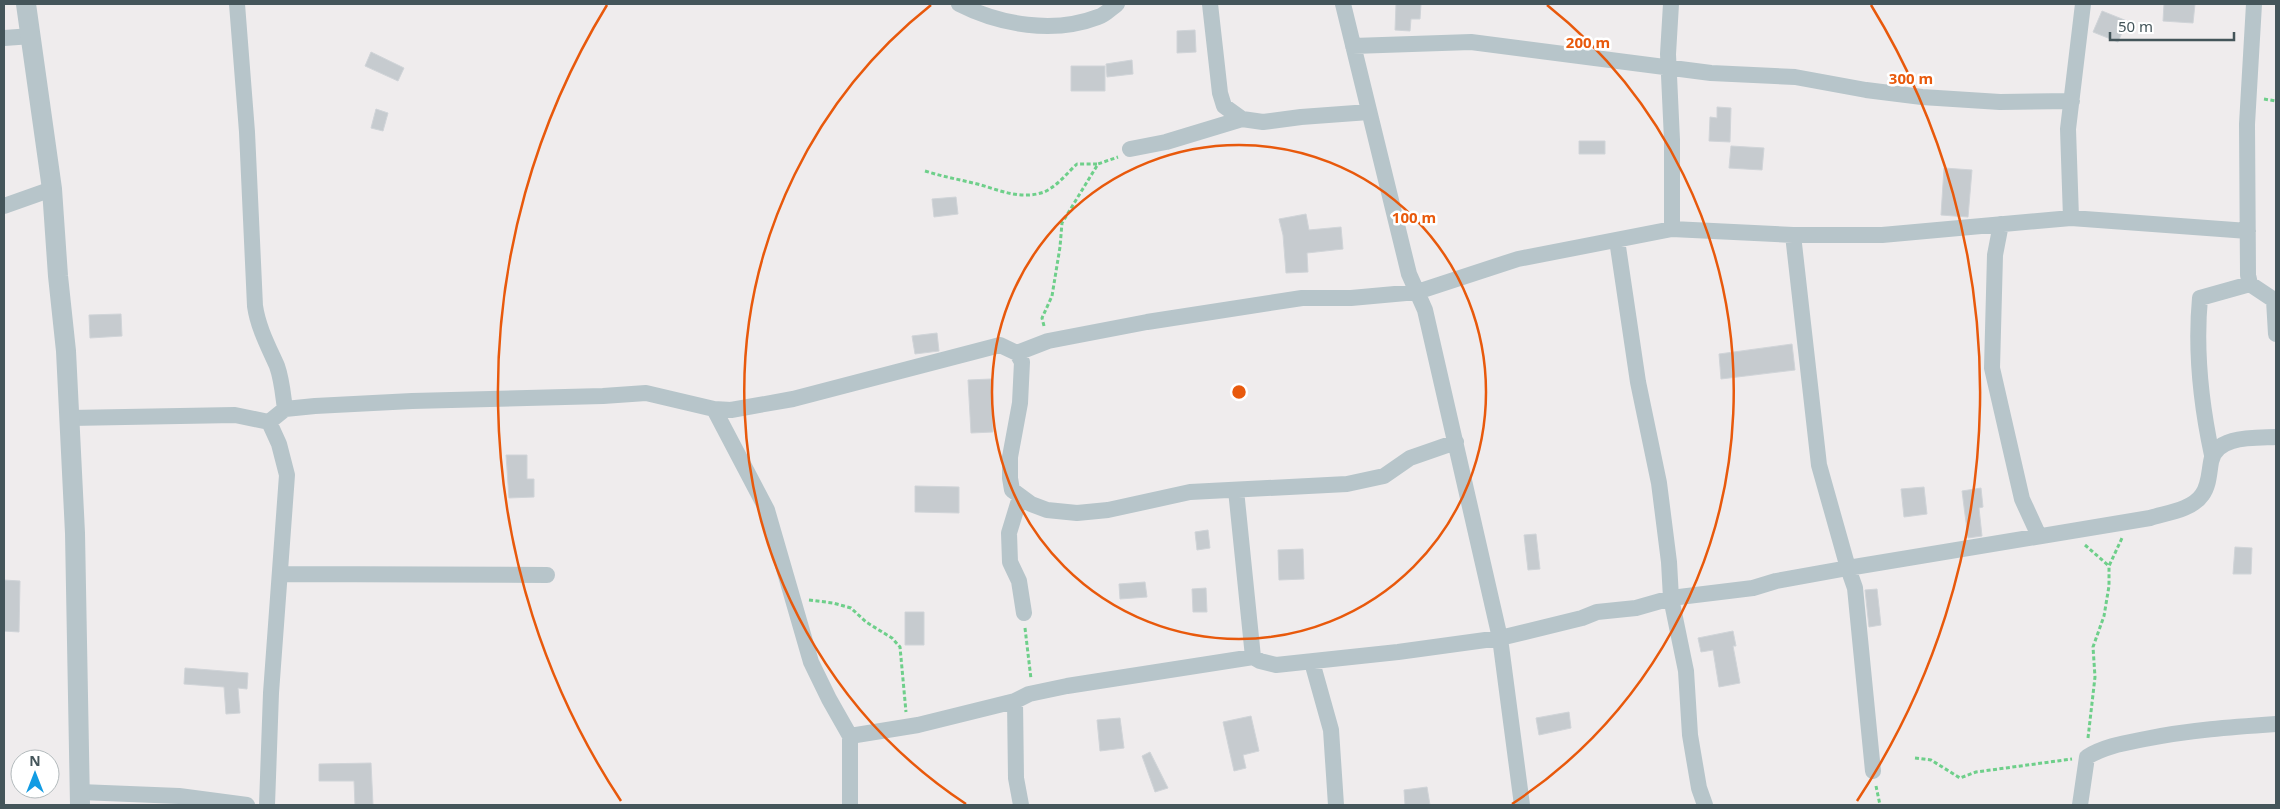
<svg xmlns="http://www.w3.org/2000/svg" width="2280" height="809" viewBox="0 0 2280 809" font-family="'Noto Sans',sans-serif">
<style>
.building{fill:#c6cbcf;stroke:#d0d4d8}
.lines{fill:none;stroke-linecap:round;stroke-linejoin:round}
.path{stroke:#6ecf8a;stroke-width:3;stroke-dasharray:4 2.5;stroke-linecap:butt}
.minor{stroke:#b7c5ca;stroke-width:16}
.tertiary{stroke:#b7c5ca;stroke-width:20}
.ring{fill:none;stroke:#e8590c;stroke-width:2.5}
.centre{fill:#e8590c;stroke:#fff;stroke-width:2.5}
.ring-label{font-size:15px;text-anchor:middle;font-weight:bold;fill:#e8590c;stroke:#fff;stroke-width:5;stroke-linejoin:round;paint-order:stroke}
</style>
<rect width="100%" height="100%" fill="#efeced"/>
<!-- building -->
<path class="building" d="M1396 4H1421L1420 19H1411L1410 31 1395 30Z
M2164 4H2195L2193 23 2163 21Z
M2102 11 2127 21 2118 42 2093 32Z
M1195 30 1196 52 1177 53V31Z
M371 52 404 68 398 81 365 66Z
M1132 60 1133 74 1107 77 1106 64Z
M1071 66H1105V91H1071Z
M1717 107 1731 108 1730 142 1709 141 1710 117 1717 118Z
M376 109 388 113 383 131 371 128Z
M1579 141H1605V154H1579Z
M1731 146 1764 148 1762 170 1729 168Z
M1944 168 1972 170 1968 217 1941 215Z
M956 197 958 214 934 217 932 199Z
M1306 214 1309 230 1341 227 1343 249 1307 253 1308 272 1286 273 1283 235 1279 219Z
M121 314 122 336 90 338 89 315Z
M937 333 939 351 915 354 912 336Z
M1792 344 1795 370 1721 379 1719 354Z
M991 379 993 432 971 433 968 380Z
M506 455H527V479H534V497L509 498Z
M915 486 959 487V513L915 512Z
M1924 487 1927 514 1904 517 1901 489Z
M1981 488 1983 507 1979 508 1982 536 1968 538 1962 491Z
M1208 530 1210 548 1197 550 1195 532Z
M1536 534 1540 569 1528 570 1524 535Z
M2235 547 2252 548 2251 574H2233Z
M1303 549 1304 579 1279 580 1278 550Z
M4 580 20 581 19 632 4 631Z
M1145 582 1147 597 1120 599 1119 584Z
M1206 588 1207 612H1193L1192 589Z
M1877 589 1881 625 1869 627 1865 590Z
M905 612H924V645H905Z
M1733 631 1736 646H1733L1740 683 1719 687 1713 650 1701 652 1698 638Z
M185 668 248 673 247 689 238 688 240 713 226 714 224 687 184 684Z
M1569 712 1571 728 1539 735 1536 718Z
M1251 716 1259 751 1243 755 1246 768 1234 771 1223 722Z
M1120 718 1124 748 1100 751 1097 720Z
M1150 752 1168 788 1155 792 1142 756Z
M371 763 373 805H355L354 781H319V764Z
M1427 787 1430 805H1405L1404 790Z"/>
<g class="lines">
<!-- path -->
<path class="path" d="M2264 99 2276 101
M925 171C944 177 962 180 981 185 1001 191 1020 199 1041 193 1055 189 1067 173 1077 164H1097
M1044 326 1042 318 1052 296 1060 247 1062 223 1098 164 1118 157
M2085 545 2109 566
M809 600 833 603 851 608 866 622 892 638 900 647 906 712
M1025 628 1031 679
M2088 738 2095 677 2093 647 2104 616 2109 586V566L2122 538
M1915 758 1931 760 1960 778 1976 772 2072 759
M1876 786 1880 805"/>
<!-- minor -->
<path class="minor" d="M237 4 247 132 255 306C258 327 268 346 277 366 282 380 283 395 285 409
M959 4C1000 25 1054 34 1098 17 1105 15 1111 8 1117 4
M1210 4 1220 93 1224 106 1242 119 1263 122 1301 117 1369 112
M1343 4 1409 274 1425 310 1500 638 1522 805
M1671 4 1668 54 1672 140V229
M2254 4 2247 124 2248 275 2250 284 2274 300 2276 334
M4 38 32 36
M1353 46 1471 42 1711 73 1795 77 1866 90 1922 97 2000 102 2072 101
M1130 149 1166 142 1242 119
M4 206 52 189
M2071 218 2068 129 2083 4
M2001 224 1995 255 1992 368 2022 499 2039 536
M1617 240 1638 382 1659 483 1669 562 1671 598 1686 671 1690 735 1699 788 1705 805
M1017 353 1048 341 1147 322 1302 298H1351L1417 292 1518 259 1672 229 1793 235H1882L2071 218 2248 231
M714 409 767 510 811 662 829 699 850 736V805
M70 418 235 415 269 422 279 444 287 475 271 693 267 805
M269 422 285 409 315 406 412 401 603 396 646 393 714 409 731 410 793 399 1000 345 1017 353 1022 362 1020 403 1010 457V478L1012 490 1031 504 1047 510 1077 513 1108 510 1190 492 1347 484 1384 476 1410 458 1456 442
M2212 455C2201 404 2195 351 2200 298L2250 284
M1236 490 1253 657
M1020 497 1009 533 1010 562 1019 581 1024 613
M280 574 547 575
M1312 662 1331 730 1336 805
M1015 701 1016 778 1021 805
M850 736 918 725 1015 701 1029 694 1067 686 1253 657 1260 661 1276 665 1398 652 1500 638 1582 618 1597 612 1636 608 1671 598 1753 588 1776 581 1848 568 1819 465 1793 235
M1873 771 1855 588 1848 568 2150 518C2166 513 2192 510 2202 495 2209 486 2209 473 2211 462 2215 435 2255 438 2276 437
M80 792 179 796 247 805
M2080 805 2087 757C2105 746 2125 743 2145 739 2189 730 2232 727 2276 724"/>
<!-- tertiary -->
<path class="tertiary" d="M26 4 52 189 58 276 66 351 75 533 80 805"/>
</g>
<!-- distance rings -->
<g class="ring">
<circle cx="1239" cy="392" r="247"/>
<path d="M966 804A494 494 0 0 1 931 5M1547 5A494 494 0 0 1 1512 804"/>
<path d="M621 801A741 741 0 0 1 607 5M1871 5A741 741 0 0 1 1857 801"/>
</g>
<circle cx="1239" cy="392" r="8" class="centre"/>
<g class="ring-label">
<text x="1588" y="48">200 m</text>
<text x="1911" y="84">300 m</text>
<text x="1414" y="223">100 m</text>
</g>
<!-- border -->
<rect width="2280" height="809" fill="none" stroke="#44555a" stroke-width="10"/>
<!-- north arrow -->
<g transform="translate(35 774)"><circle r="24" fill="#ffffff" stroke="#b4bbbd"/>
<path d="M0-4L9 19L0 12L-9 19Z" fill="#129ce3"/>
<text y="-8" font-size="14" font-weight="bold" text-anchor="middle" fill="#44555a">N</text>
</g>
<!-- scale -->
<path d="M2110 32v8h124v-8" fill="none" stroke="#44555a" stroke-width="2.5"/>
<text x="2118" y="32" font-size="15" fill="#44555a" stroke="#ffffff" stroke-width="4" paint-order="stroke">50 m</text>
</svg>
